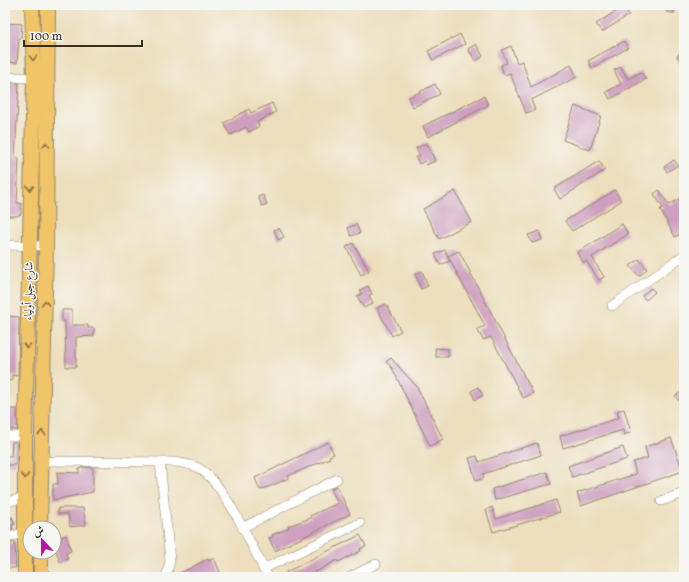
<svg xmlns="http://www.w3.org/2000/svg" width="689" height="582" viewBox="0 0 689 582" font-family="Vollkorn,Amiri,serif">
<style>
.building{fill:#cea0c0}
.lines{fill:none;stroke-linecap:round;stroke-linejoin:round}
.minor-casing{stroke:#94846e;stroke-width:10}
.primary-casing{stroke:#94846e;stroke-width:16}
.minor{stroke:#fff;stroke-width:9}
.primary{stroke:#f0c469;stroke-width:14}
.oneway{stroke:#8c6f40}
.labels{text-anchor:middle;stroke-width:3;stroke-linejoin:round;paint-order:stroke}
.street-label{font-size:11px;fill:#3b2a1e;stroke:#f6f6f2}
</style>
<rect width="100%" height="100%" fill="#f6f6f2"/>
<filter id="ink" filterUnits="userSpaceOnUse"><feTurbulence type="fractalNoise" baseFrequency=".025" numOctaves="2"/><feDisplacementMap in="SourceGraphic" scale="8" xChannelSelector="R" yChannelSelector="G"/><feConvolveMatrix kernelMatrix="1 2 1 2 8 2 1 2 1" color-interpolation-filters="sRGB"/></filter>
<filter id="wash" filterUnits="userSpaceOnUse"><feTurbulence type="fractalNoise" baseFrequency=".012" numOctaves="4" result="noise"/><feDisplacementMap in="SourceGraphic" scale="16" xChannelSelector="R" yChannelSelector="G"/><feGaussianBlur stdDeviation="0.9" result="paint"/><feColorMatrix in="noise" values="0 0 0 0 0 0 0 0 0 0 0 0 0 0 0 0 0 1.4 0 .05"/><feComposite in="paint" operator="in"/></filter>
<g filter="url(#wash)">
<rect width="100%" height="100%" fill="#eddfbd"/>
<g id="blocks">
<!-- building -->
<path class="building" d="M666 5H674V13L666 12Z
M624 6 629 15 602 32 596 24Z
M5 23 22 24 21 39H19L17 63 5 62Z
M460 34 465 44 433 60 428 51Z
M624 41 628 48 592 68 588 61Z
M476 44 483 56 476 61 468 49Z
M511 46 517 63 522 61 531 87 571 65 577 77 531 100 535 110 526 113 510 73 504 75 501 65 507 63 502 50Z
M684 51V67L677 56Z
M621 67 628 79 641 72 646 79 610 99 606 92 621 84 614 70Z
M5 83H19L15 158H19L17 203H21V214L17 216H9V213H5V157L7 158 8 152 9 122H6L5 119Z
M435 84 440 94 413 107 408 98Z
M484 96 488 105 428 137 423 126Z
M272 103 276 112 257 122 259 126 249 132 246 127 230 135 224 123 249 109 251 113Z
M575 106 601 116 590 150 563 140Z
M427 143 435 161 426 165 425 161 419 164 416 157 420 156 416 148Z
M674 160 678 165 667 172 664 167Z
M599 161 605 170 560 199 554 189Z
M615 190 621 201 572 231 565 221Z
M659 190 669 205 684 196V232L675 237 660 209 663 208 654 194Z
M455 191 472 222 439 239 423 209Z
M263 195 267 204 262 206 258 197Z
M356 224 360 233 351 236 348 228Z
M622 224 628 234 592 257 604 277 599 280 586 261 584 263 577 253Z
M279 228 284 237 278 240 274 230Z
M539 231 542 240 532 243 528 235Z
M353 243 369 271 361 275 346 247Z
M445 250 450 261 440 265 435 254Z
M459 251 533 393 523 398 491 337 483 340 477 329 485 326 448 256Z
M639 259 647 269 639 276 630 266Z
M422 271 428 286 421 289 415 274Z
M368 286 372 294 369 295 373 303 364 308 357 296 362 294 360 290Z
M651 288 655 292 646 300 642 296Z
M386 304 401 331 392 336 377 308Z
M62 310H72V325H88V328H94V336L76 337V367H66L65 321H62Z
M5 316 19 317 18 376 12 375V381L5 380Z
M435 348 448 349V357H436Z
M391 358 417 387 443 439 430 446 392 368 386 362Z
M478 387 483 395 475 400 471 391Z
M684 390V398L679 401 675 396Z
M5 409H17V430H5Z
M624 409 631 432 624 435 623 430 563 448 560 436 619 418 617 411Z
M671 438 683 471 581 506 577 493 636 474 633 462 648 458 645 447Z
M12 442H16V465H5V456H11Z
M328 442 334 454 329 456 330 458 288 476 289 478 273 485 260 490 255 478Z
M537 443 541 455 483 474 484 478 476 481 469 458 477 456 479 462Z
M623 447 627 459 572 477 568 466Z
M83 467 93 468V492L53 500V484H58L57 472 79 473V469Z
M547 472 551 484 495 500 492 489Z
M337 486 350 514 275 551 269 538 273 537 272 535 289 528 288 526 311 518 310 516 338 503 331 489Z
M556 500 560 512 493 532 486 510 492 507 496 519Z
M58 508H83L86 525 70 527 68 514H58Z
M5 509 9 518 12 517 15 524 12 525 13 530 5 533Z
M66 535 71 551 66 553 68 559 60 562 54 545V539Z
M360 535 366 546 360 549 361 551 338 562 337 560 307 577H288L286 572Z
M15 542 16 568H5V545Z
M214 558 220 572 208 577H173L208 559 209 561Z"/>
</g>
</g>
<g filter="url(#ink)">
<use href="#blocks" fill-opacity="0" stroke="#94846e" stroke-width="1"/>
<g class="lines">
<!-- minor casing -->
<g class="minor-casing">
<path id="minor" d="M5 77 34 78
M5 245 46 246
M612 306 684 255
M5 436H25
M41 461 175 462C181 463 188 464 194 466 222 475 253 550 268 577
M160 462 170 561 166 577
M661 501 684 493
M5 502 25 498
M242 528 337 479
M5 539 24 532
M263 569 360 523
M350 577 376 564"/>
</g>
<!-- primary casing -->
<g class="primary-casing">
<path id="primary" d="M40 528 46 246 48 5
M41 552V577
M25 577V436L34 78 32 5"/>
</g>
<!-- minor -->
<use href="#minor" class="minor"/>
<!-- primary -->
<use href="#primary" class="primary"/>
</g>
<!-- one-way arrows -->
<defs><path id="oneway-chevron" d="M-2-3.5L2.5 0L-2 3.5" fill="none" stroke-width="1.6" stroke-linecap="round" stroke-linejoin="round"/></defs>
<g class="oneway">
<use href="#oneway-chevron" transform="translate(33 58) rotate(89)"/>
<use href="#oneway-chevron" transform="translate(46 145) rotate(-90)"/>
<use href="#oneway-chevron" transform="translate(30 188) rotate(92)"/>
<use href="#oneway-chevron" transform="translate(45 303) rotate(-89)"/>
<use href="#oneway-chevron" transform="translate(27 346) rotate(90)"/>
<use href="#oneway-chevron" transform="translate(42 433) rotate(-89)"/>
<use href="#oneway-chevron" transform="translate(25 476) rotate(90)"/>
</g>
</g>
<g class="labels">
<!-- street labels -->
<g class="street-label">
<text transform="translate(28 291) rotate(-89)" y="4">شارع جبل أولياء</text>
</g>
</g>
<!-- margin -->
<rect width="689" height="582" fill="none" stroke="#f6f6f2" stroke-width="20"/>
<!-- north arrow -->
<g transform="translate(42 540) rotate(338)"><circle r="19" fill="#f6f6f2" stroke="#aba49d"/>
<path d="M0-3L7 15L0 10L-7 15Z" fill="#b5179e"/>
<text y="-6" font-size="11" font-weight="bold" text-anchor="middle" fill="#3b2a1e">ش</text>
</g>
<!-- scale -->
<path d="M24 40v6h118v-6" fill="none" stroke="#3b2a1e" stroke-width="2"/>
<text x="30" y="40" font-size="12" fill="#3b2a1e" stroke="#f6f6f2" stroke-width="3" paint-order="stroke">100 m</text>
</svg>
